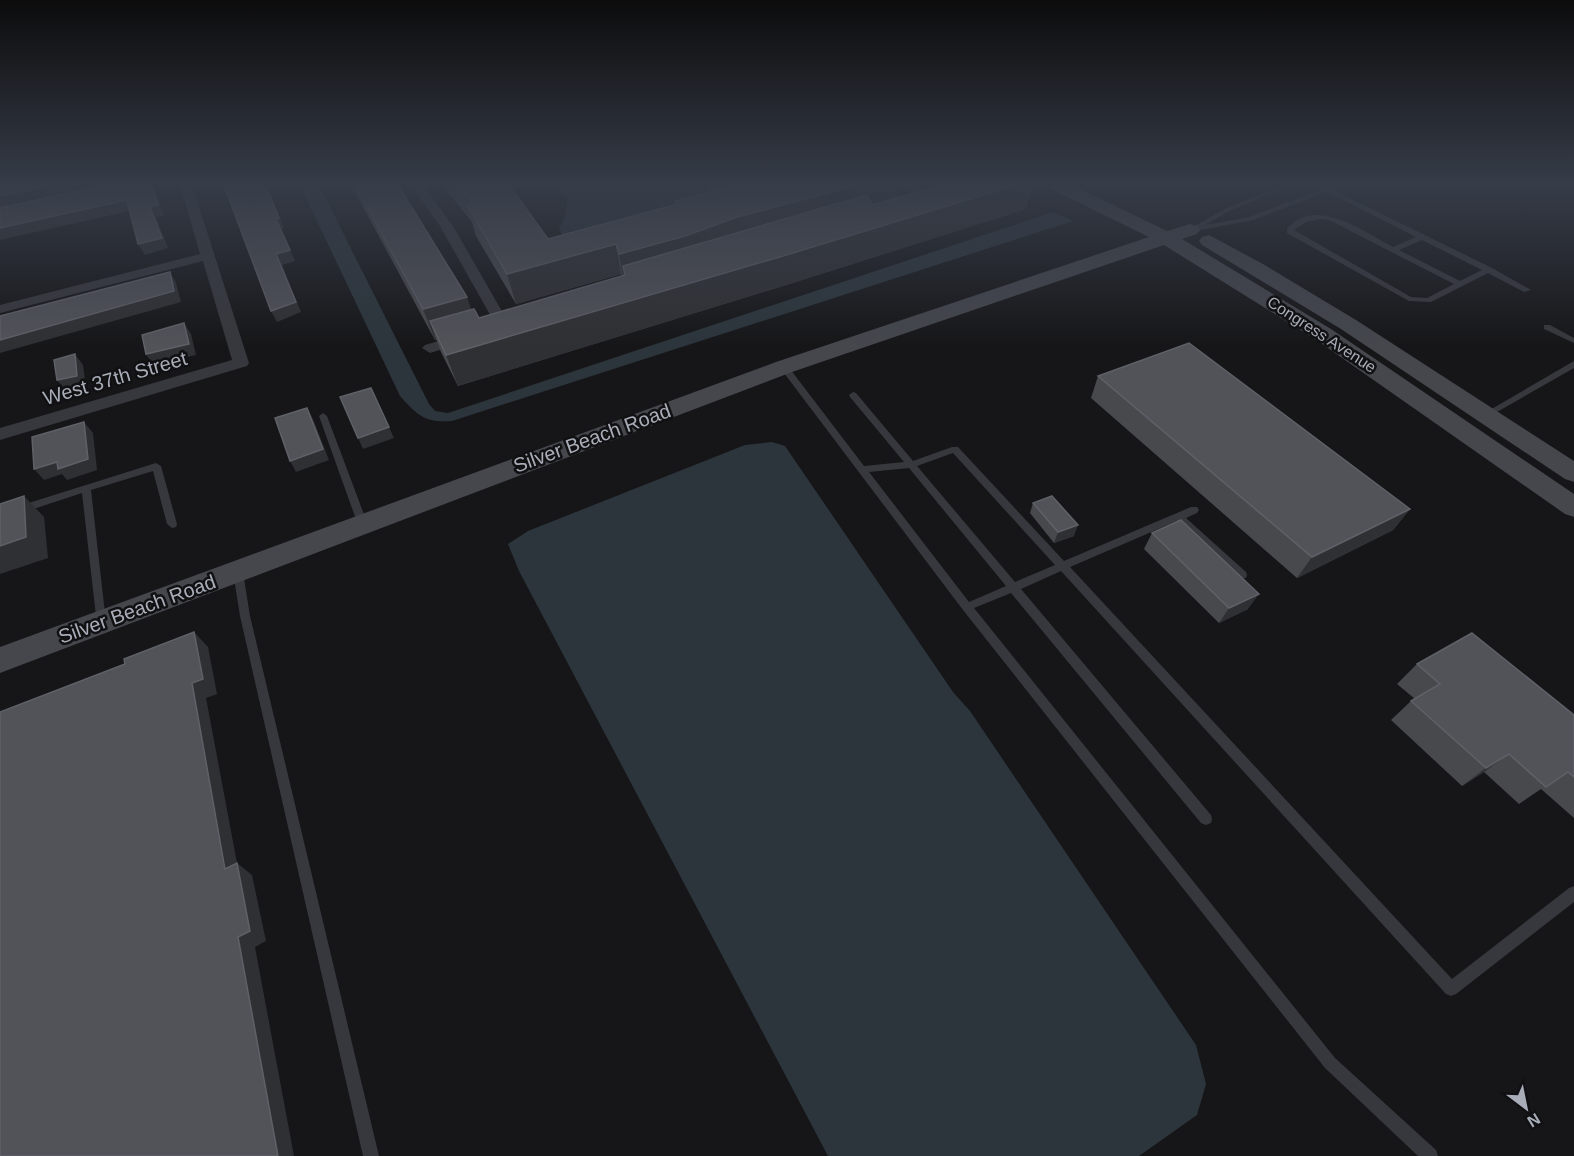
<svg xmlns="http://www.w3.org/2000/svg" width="1574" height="1156" viewBox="0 0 1574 1156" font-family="Arial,sans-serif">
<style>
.water{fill:#2c353c}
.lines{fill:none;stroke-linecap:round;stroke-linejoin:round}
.lane{fill:#37383d;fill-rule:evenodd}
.street{fill:#37383d;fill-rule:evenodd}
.secondary{fill:#45474d;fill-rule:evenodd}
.wall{fill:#47494d}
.shaded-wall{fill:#2f3033}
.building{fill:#525359;stroke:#5f6168;stroke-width:1.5}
.labels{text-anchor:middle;stroke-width:5;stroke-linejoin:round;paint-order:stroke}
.far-street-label{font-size:16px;fill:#a8adb8;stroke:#111113}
.street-label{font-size:20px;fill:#a8adb8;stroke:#111113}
</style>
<rect width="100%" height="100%" fill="#161618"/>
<!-- water -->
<path class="water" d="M300 185H319L429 404 435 411 448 413 1053 212 1073 221 452 421C425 423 418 416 400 396Z
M556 185H782L563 238 559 227 564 220 568 199Z
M772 442 785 446 953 692 970 711 1196 1045 1206 1084 1197 1115 1139 1156H828L519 571 508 544 528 531 745 445Z"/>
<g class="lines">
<!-- lane -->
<path class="lane" d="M1284 185H1293L1231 210 1205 225 1249 217 1322 189 1315 185H1323L1327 187 1333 185H1342L1333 190 1492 268 1531 290 1524 292 1488 273 1431 302 1409 301 1287 233V229C1315 195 1364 232 1393 247L1416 237 1327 192 1253 220 1190 232 1186 230 1195 227 1196 225 1227 208ZM1320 219 1329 220 1454 284 1427 298 1411 297 1294 230 1306 222ZM1422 240 1482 270 1460 281 1399 250Z
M1544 325H1550L1574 338V343L1544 329Z
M1574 361V368L1490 416H1484L1483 414Z
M784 364 787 365 864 466 904 462 850 397 849 395 853 392 856 393 913 461 952 447H958L1064 561 1191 507H1197L1199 510 1197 513 1186 518 1246 572 1247 575 1246 578H1238L1177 521 1070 567 1452 979 1569 888 1574 886V902L1456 994 1451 996 1446 994 1061 571 1021 589 1211 815 1212 819 1211 823 1206 825 1201 823 1011 593 974 608 1335 1058 1436 1150 1438 1156H1418L1325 1068 963 610 781 369V365ZM953 453 1055 565 1015 582 917 466ZM909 468 1006 586 969 602 869 472Z
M323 413 327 416 368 525 367 528H359L358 525 319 416Z
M156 463 161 466 177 524 176 527 172 528 167 524 153 471 91 490 106 622 105 625H97L82 493 0 520V512Z
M238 568 242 569 243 572 250 616 379 1156H363L240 616 233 572 234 569Z"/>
<!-- street -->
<path class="street" d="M180 185H192L249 363 247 366 0 440V428L232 360 203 261 0 313V305L200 254Z
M411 185H423L453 226 511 327 509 330H499L497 327 440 226Z
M898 185H913L937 200 935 203H927Z
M465 333 473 338 470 341 430 353 422 348 425 345Z"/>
<!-- secondary -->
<path class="secondary" d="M1048 185H1072L1167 231 1190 224 1197 226 1200 230 1197 234 1182 239 1331 329 1574 494V517L1565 514 1315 339 1164 245 792 372 0 673V647L776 362 1149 237 1051 189Z
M1209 235 1263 264 1356 320 1574 461V482L1565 479 1341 329 1202 245 1199 241 1202 237Z"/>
</g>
<!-- wall -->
<path class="wall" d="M343 185H398L471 309 479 318 622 276 621 274 516 304 476 236 472 222 442 185H509L548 239 676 205 675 201 709 192V190L900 197 940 185H1032L1026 209 783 286 458 386 441 352 436 339 435 340 355 192 348 194Z
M1098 376 1410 509 1393 530 1297 578 1091 398Z
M1033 503 1074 536 1054 543 1030 513Z
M1152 533 1248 609 1219 623 1144 549Z
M1417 664 1574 715V818L1541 789 1519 804 1484 772 1462 786 1391 720 1411 701 1415 699 1397 684Z"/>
<!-- shaded-wall -->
<path class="shaded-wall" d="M51 185H103L0 208V196Z
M152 185H154L164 216 156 217 168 248 145 255 138 244 150 207Z
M266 185 284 228 281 229 295 261 282 265 301 312 277 322 271 311 276 254V219Z
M344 185H352L355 192 348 194Z
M858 185H901L900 202 625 275 623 266 626 284 624 285 619 254 737 217Z
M1016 185H1032L1026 209 783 286 458 386 446 355Z
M127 200 134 210 0 240V228Z
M616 244 621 274 516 304 507 274Z
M170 272 176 283 181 302 0 353V340Z
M467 297 477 327 430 321 436 339 435 340 423 309Z
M184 323 191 334 196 355 153 365 146 354Z
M75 354 83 365 86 387 66 391 57 380Z
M307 408 313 419 329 460 296 472 290 461Z
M84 422 93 433 97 470 67 480 62 474 44 480 34 469Z
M389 427 394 438 363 449 358 438Z
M24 496 44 517 48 558 0 574V546Z
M1410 509 1393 530 1297 578 1312 557Z
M1078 525 1074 536 1054 543 1058 532Z
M1259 594 1248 609 1219 623 1229 608Z
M194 632 208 647 217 694 206 698 237 863 252 875 266 941 255 947 294 1156H278L192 683Z
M1509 754 1484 772 1462 786 1486 768Z"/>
<!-- building -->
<path class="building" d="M0 185H51L0 196Z
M106 185H152L158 205 150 207 162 238 138 244 127 200 0 228V208Z
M224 185H266L279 218 276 219 290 250 276 254 296 302 271 311Z
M355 185H398L467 297 423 309Z
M457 185H509L548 239 678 204 675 201 711 192 709 190 730 185H858L737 217 685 236 619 254 616 244 507 274 468 206 474 204Z
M940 185H1016L783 256 446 355 430 321 474 309 479 318 625 275 623 266 867 195 872 205Z
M170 272 174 291 0 340V316Z
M184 323 189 344 146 354 142 335Z
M1189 343 1410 509 1312 557 1098 376Z
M75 354 77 376 57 380 54 360Z
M371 388 389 427 358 438 340 397Z
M307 408 323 449 290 461 275 418Z
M84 422 88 459 58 469 57 462 34 469 32 437Z
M24 496 26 537 0 546V504Z
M1052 496 1078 525 1058 532 1033 503Z
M1181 520 1259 594 1229 608 1152 533Z
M194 632 203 679 192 683 225 869 237 863 250 931 238 937 278 1156H0V712L125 664 124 659Z
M1472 633 1574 715V777L1568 772 1546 787 1509 754 1486 768 1411 701 1440 684 1417 664Z"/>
<!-- sky -->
<linearGradient id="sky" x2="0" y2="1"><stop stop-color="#0c0c0d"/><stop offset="0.53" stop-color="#363c48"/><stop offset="1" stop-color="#363c48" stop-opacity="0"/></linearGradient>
<rect width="1574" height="347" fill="url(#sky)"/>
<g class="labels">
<!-- far-street labels -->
<g class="far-street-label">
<text transform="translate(1322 334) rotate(33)" y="6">Congress Avenue</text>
</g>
<!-- street labels -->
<g class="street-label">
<text transform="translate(115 378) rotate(-16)" y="7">West 37th Street</text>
<text transform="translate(592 438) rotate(-20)" y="7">Silver Beach Road</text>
<text transform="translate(137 609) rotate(-20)" y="7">Silver Beach Road</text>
</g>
</g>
<!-- north arrow -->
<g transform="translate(1526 1108) rotate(148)" stroke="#111113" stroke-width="4.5" paint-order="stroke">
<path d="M0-4.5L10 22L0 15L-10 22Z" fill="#a8adb8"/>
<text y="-9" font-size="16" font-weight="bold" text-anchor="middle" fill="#a8adb8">N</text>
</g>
</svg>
